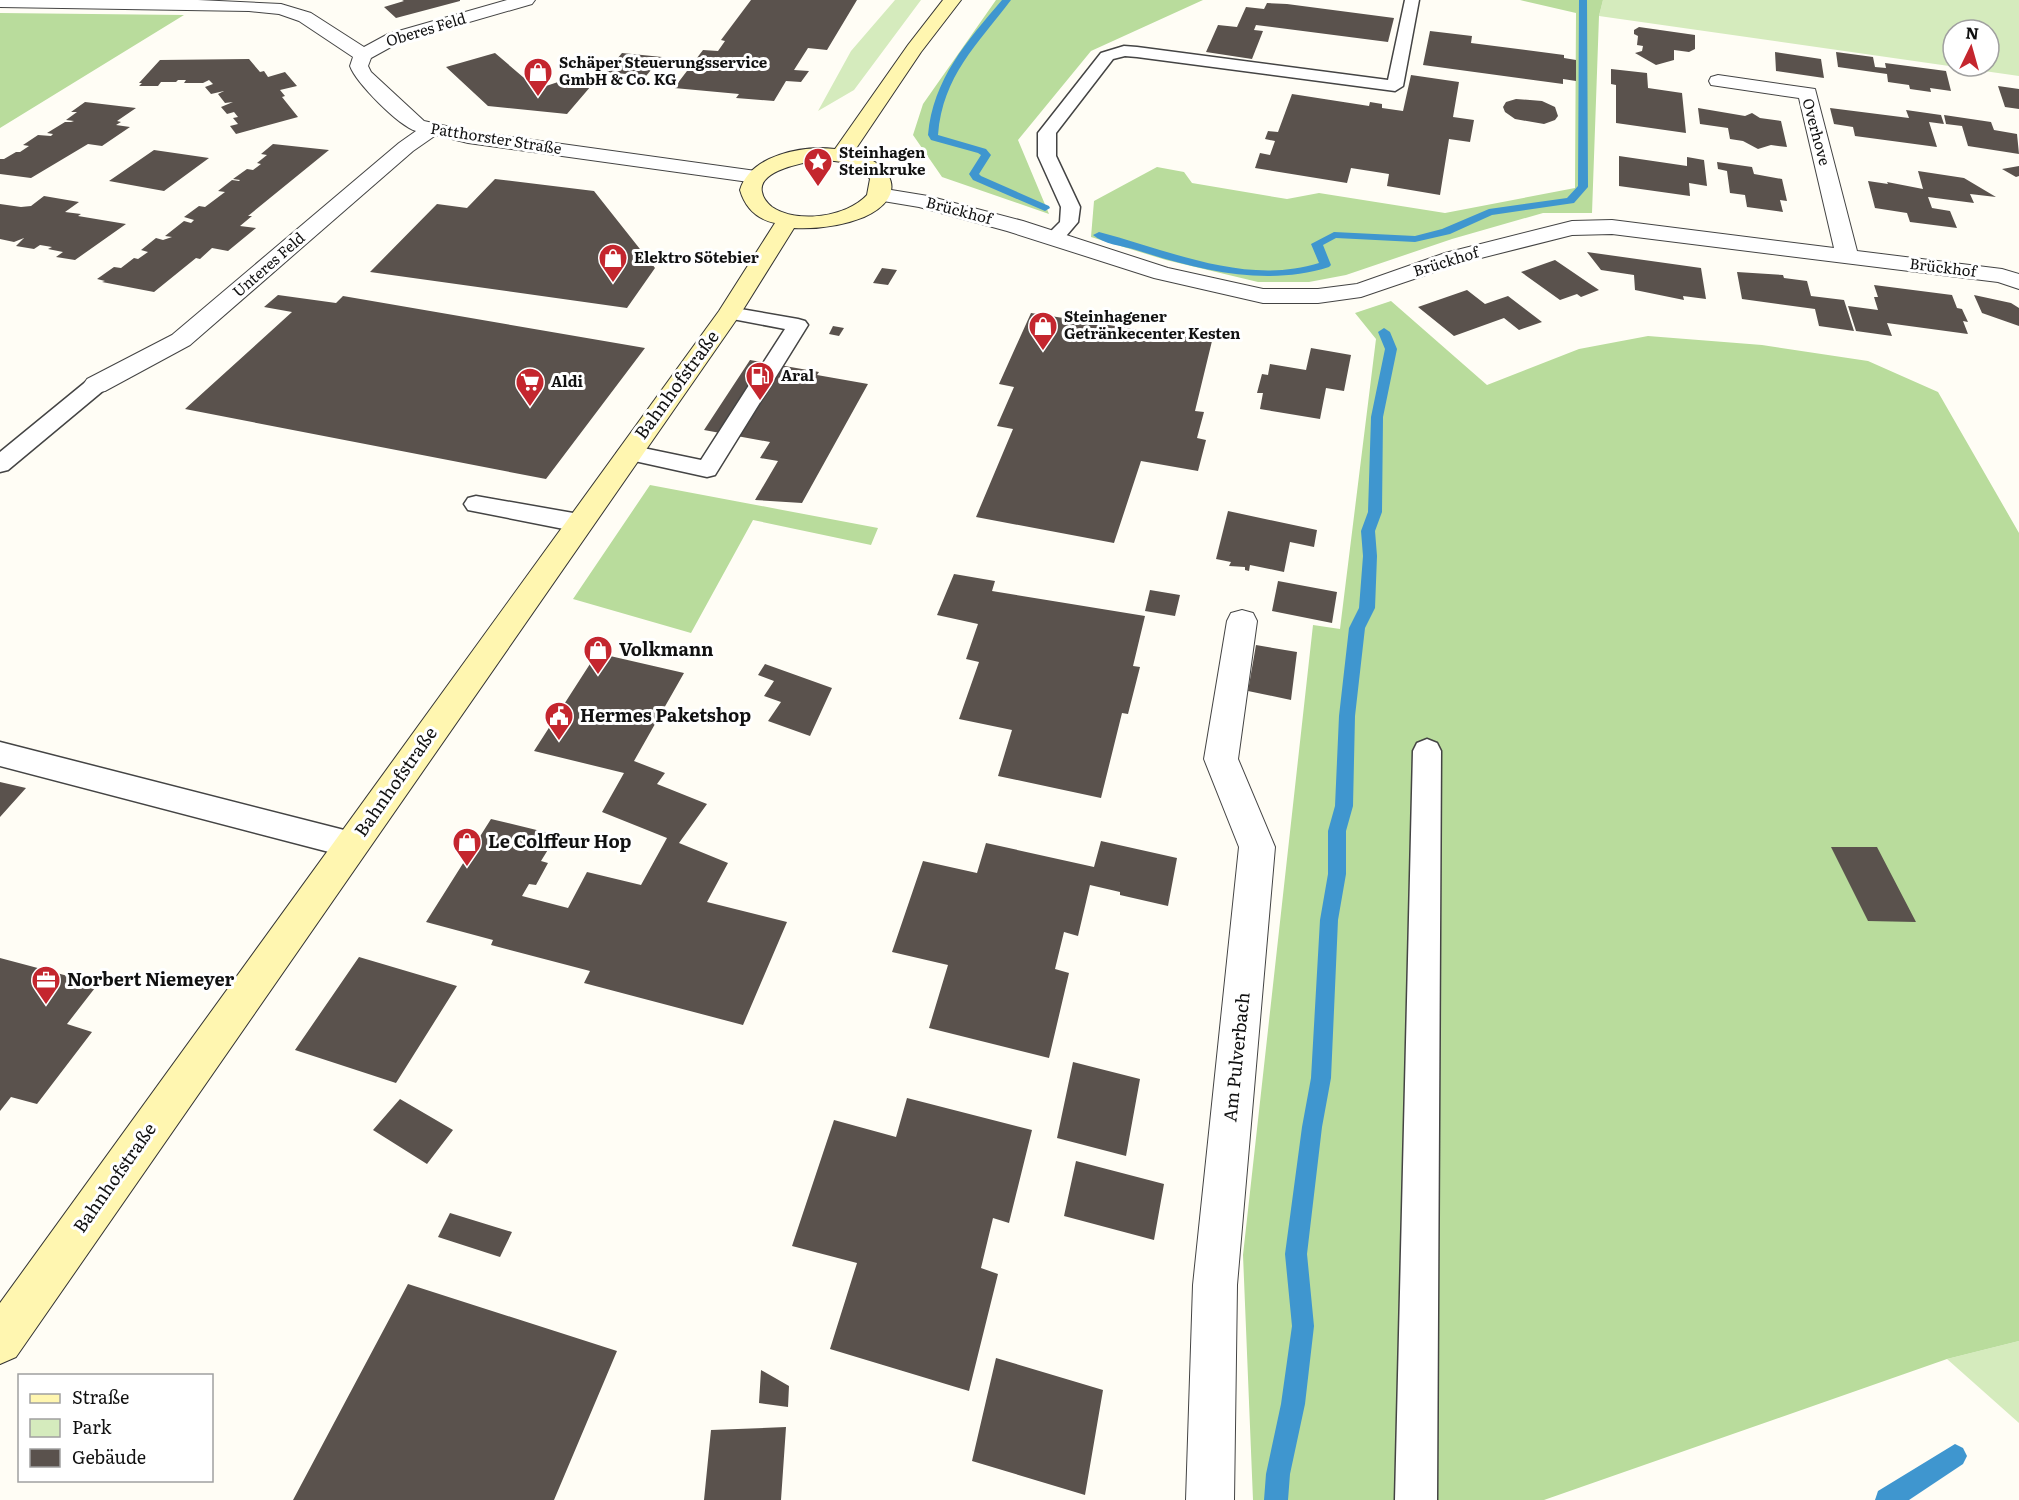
<svg xmlns="http://www.w3.org/2000/svg" width="2019" height="1500" viewBox="0 0 2019 1500" font-family="Literata,serif">
<style>
.green{fill:#d5ebbd;fill-rule:evenodd}
.forest{fill:#b9dc9c}
.lines{fill:none;stroke-linecap:round;stroke-linejoin:round}
.stream{fill:#3f96cf;fill-rule:evenodd}
.building{fill:#5a524d}
.lane-casing{stroke:#444;stroke-width:3}
.street-casing{stroke:#444;stroke-width:2}
.secondary-casing{stroke:#333;stroke-width:2}
.lane{fill:#fff;fill-rule:evenodd}
.street{fill:#fff;fill-rule:evenodd}
.secondary{fill:#fff6b0;fill-rule:evenodd}
.labels{text-anchor:middle;stroke-width:6;stroke-linejoin:round;paint-order:stroke}
.far-street-label{font-size:15px;fill:#111;stroke:#fff}
.far-poi-label{font-size:15px;font-weight:bold;fill:#111;stroke:#fff;text-anchor:start}
.street-label{font-size:18px;fill:#111;stroke:#fff}
.poi-label{font-size:18px;font-weight:bold;fill:#111;stroke:#fff;text-anchor:start}
</style>
<rect width="100%" height="100%" fill="#fffdf5"/>
<!-- green -->
<path class="green" d="M895 0H921L854 90 818 111 851 51Z
M1603 0H2019V76L1599 16ZM1953 30H1989V66H1953Z
M2019 1341V1423L1947 1359Z"/>
<!-- forest -->
<path class="forest" d="M996 0H1203L1091 51 1018 140 1049 214 942 177 913 135 923 104Z
M1520 0H1603L1599 16 1592 213H1543L1452 239 1346 275 1309 282H1258L1166 260 1091 237 1094 201 1157 167 1184 172 1192 183 1287 199 1319 193 1445 213 1575 188 1576 13Z
M0 13 184 15 0 128Z
M1391 301 1487 385 1579 349 1648 336 1762 345 1868 361 1938 392 2019 533V1341L1947 1359 1544 1500H1253L1243 1255 1313 625 1340 629 1376 339 1355 313Z
M650 485 878 528 871 545 753 520 691 633 573 599Z"/>
<g class="lines">
<!-- stream -->
<path class="stream" d="M1002 0H1011C977 45 943 75 938 135L986 149 991 155 979 174 981 176 1049 206 1050 208 1045 211 973 180 969 174 981 155 978 153 931 140 928 135C933 79 967 41 1002 0Z
M1579 0H1587L1588 187 1574 203 1492 215 1450 234 1415 242 1336 238 1323 245 1331 265 1329 267C1265 287 1199 270 1136 250 1123 246 1103 244 1093 235L1099 232C1169 250 1245 286 1319 263L1311 244 1334 232 1415 236 1442 229 1489 209 1567 198 1578 186Z
M1384 328 1390 332 1397 349 1383 417 1382 512 1375 531 1377 556 1375 608 1365 628 1355 716 1353 806 1346 831V874L1338 920 1331 1078 1322 1127 1307 1254 1314 1326 1305 1404 1290 1474 1288 1500H1264L1266 1474 1281 1404 1292 1326 1285 1254 1302 1127 1311 1078 1320 920 1328 874V831L1335 806 1339 716 1349 628 1359 608 1363 556 1361 531 1368 512 1371 417 1385 349 1378 332Z
M1955 1444 1963 1448 1967 1456 1963 1464 1909 1500H1875L1878 1491Z"/>
</g>
<!-- building -->
<path class="building" d="M402 0H460V1L396 18 384 7 404 1Z
M751 0H857L827 50 808 48 794 70 809 71 801 82 786 81 774 101 736 98 739 94 674 88 703 50 718 51 725 41 721 40Z
M1267 3 1287 4 1394 18 1388 42 1256 25 1254 30 1263 31 1252 59 1206 52 1218 25 1237 27 1246 7 1264 9Z
M1639 27 1695 35V49L1689 52 1674 50V60L1656 65 1635 53 1642 51 1643 46 1637 45 1638 36 1634 34V30Z
M1430 31 1472 36 1471 43 1564 55V58L1576 60V81L1563 79V84L1423 65Z
M1775 52 1821 59 1824 78 1776 71Z
M1836 52 1873 57 1875 67 1886 68 1885 63 1946 71 1951 91 1930 88 1931 92 1910 89 1909 85 1888 82 1887 74 1838 67Z
M495 53 537 89 558 82 564 77 597 79 567 114 488 106 446 67Z
M622 53 662 57 646 76 606 72Z
M249 59 260 72 264 71 268 77 285 72 297 86 280 90 285 96 282 97 298 117 236 134 230 126 238 124 233 118 238 117 234 112 227 114 221 107 233 102 225 103 218 94 224 91 211 94 205 87 213 84 209 80 203 83H184L186 80H178L176 82H161L158 86H139L142 83H139L160 60Z
M1611 69 1647 73 1648 88 1682 93 1686 133 1616 123V85L1611 84Z
M1411 75 1459 82 1453 117 1474 120 1470 142 1449 139 1440 195 1387 186 1389 174 1351 168 1347 183 1255 168 1260 153 1270 155 1275 141 1265 139 1268 131 1278 132 1292 94 1369 106 1370 102 1382 104V108L1403 111Z
M1998 86 2019 89V109L2005 107Z
M1516 99 1542 101 1555 107 1558 116 1555 120 1544 124 1515 119 1505 112 1503 107 1506 102Z
M85 102 136 108 117 121 121 122 116 125 130 127 102 146 88 144 31 178 0 174V159H4L16 152H20L29 146 23 145 38 135 51 136 53 134 47 133 65 122H71L74 121 66 120 77 112H71Z
M1698 108 1745 116 1752 113 1760 118 1781 121 1787 147 1771 145 1758 149 1743 141 1730 139 1728 128 1700 124Z
M1830 108 1909 118 1906 110 1941 115 1944 124 1929 122 1937 147 1855 136 1853 127 1834 124Z
M1944 115 1991 122 1994 130 2017 134 2019 154 1968 146 1962 126 1946 124Z
M273 144 329 150 248 216H252L240 226 256 228 228 251 212 248 200 259 196 258 154 292 102 282 105 281 97 279 114 267 121 268 134 258 138 259 148 252 141 250 156 238 163 240 172 237 165 236 184 221 191 223 194 220 184 217 199 206 205 207 225 192 218 191 232 180 239 181 240 180 233 179 247 169 253 170 261 164 257 163 267 155 261 154Z
M154 150 209 158 164 191 109 181Z
M1619 156 1687 166V157L1704 160 1707 186 1689 183 1690 196 1619 186Z
M1717 162 1752 167 1754 174 1782 179 1787 201 1780 200 1783 212 1747 207 1745 195 1730 193 1727 171 1718 169Z
M2019 166V176L2016 177 2002 169Z
M1918 171 1964 178 1996 197 1970 194 1974 203 1928 197 1932 208 1950 211 1957 228 1910 222 1907 213 1875 208 1868 181 1888 184 1887 182 1923 189Z
M495 179 594 191 655 268 627 308 370 272 437 204 467 208Z
M44 196 79 202 65 212 81 214 78 216 126 224 75 260 56 257 63 252 48 249 52 247 40 245 34 249 16 246 24 238 14 242 0 239V204L21 207 31 206Z
M1587 252 1701 268 1706 299 1683 296 1684 300 1635 290 1634 275 1601 270Z
M1555 260 1599 290 1581 297 1577 294 1560 300 1521 272Z
M882 268 897 270 888 285 873 283Z
M1737 272 1783 275 1784 278 1807 281 1811 296 1844 300 1854 331 1819 326 1815 309 1742 299Z
M1874 285 1952 295 1957 308 1962 309 1968 322 1963 321 1968 334 1887 323 1892 336 1856 331 1848 306 1878 310 1874 297H1878Z
M1467 290 1485 304 1508 296 1542 322 1519 330 1504 318 1454 336 1418 307Z
M278 295 336 303 343 296 645 348 546 479 185 409 292 312 264 307Z
M1974 295 2011 303 2019 308V326L1982 313Z
M1031 313 1212 341 1195 411 1204 412 1197 438 1206 440 1198 471 1141 461 1114 543 976 517 1013 429 997 426 1014 387 999 384Z
M833 326 844 328 839 336 829 334Z
M1311 348 1351 355 1344 391 1326 388 1320 419 1260 409 1263 393H1257L1262 374 1268 375 1270 364 1306 370Z
M750 360 819 372 817 375 868 384 802 503 755 500 778 461 760 458 770 442 704 430Z
M1228 511 1317 530 1314 547 1290 542 1284 572 1250 565 1249 571 1245 570V567L1229 566 1231 562 1216 559Z
M954 574 995 581 992 591 1145 616 1133 666 1140 667 1128 714 1122 713 1101 798 998 776 1012 730 959 719 979 662 966 659 978 624 937 615Z
M1278 581 1337 592 1332 623 1272 611Z
M1150 590 1180 595 1175 616 1145 611Z
M1256 645 1297 652 1291 700 1248 691Z
M597 653 684 673 634 761 665 773 657 784 707 804 679 843 728 863 707 902 787 922 743 1025 584 983 590 971 491 945 493 940 426 922 491 819 557 835 541 861 548 863 536 885 529 884 522 896 568 908 587 872 641 885 667 838 602 812 624 773 534 751Z
M765 664 832 688 810 736 768 721 781 702 764 696 774 681 758 675Z
M0 782 26 788 0 817Z
M1101 841 1177 858 1168 906 1120 895V892L1090 885 1078 936 1064 932 1055 969 1069 973 1049 1058 929 1028 948 965 892 952 923 861 977 873 986 843 1094 867Z
M1831 847H1877L1916 922 1868 921Z
M359 957 457 986 396 1083 295 1050Z
M0 958 98 984 67 1024 92 1032 37 1104 11 1097 0 1111Z
M1073 1062 1140 1079 1126 1156 1057 1138Z
M907 1098 1032 1130 1009 1223 993 1218 981 1268 998 1274 969 1391 830 1349 857 1263 792 1246 834 1120 896 1137Z
M400 1099 453 1130 427 1164 373 1130Z
M1076 1161 1164 1184 1154 1240 1064 1216Z
M450 1213 512 1232 500 1257 438 1237Z
M408 1284 617 1351 554 1500H293Z
M996 1358 1103 1390 1085 1495 972 1461Z
M761 1370 789 1386 788 1407 759 1403Z
M786 1427 781 1500H704L711 1430Z"/>
<g class="lines">
<!-- lane casing -->
<g class="lane-casing">
<path id="lane" d="M1405 0H1419L1403 86 1395 91 1137 57 1125 56 1113 59 1056 133V156L1080 207 1078 222 1061 242H1047L1044 238 1060 222 1061 207 1038 156V133L1101 53 1124 46 1137 47 1388 80Z
M729 307 798 319 805 321 808 325 715 475 707 477 621 458 617 453 621 448 629 445 701 460 785 329 722 317 719 313 722 309Z
M96 378 104 380 107 385 104 390 8 470 0 472V452L88 380Z
M476 496 579 514 588 517 591 523 588 529 579 532 468 510 464 504 468 498Z
M1427 739 1437 743 1441 751 1437 1500H1395L1413 751 1417 743Z
M0 742 352 832 363 836 367 845 363 854 352 858 0 766Z"/>
</g>
<!-- street casing -->
<g class="street-casing">
<path id="street" d="M0 0H198L281 4 311 13 364 47 388 34 507 0H535L532 4 400 42 371 58 368 66 371 72 424 121 468 131 756 171 763 173 766 177 763 181 756 183 468 143 436 135 413 151 190 345 105 391 96 393 87 391 83 385 87 379 172 335 399 143 416 131C399 126 356 83 350 66L353 57 299 21 279 14 249 11 0 7Z
M1718 75 1815 89 1857 251 2002 269 2019 274V289L1998 282 1612 234 1572 235 1461 263 1361 297 1318 303H1263L1154 278 1007 231 919 207 871 199 868 194 871 189 879 188 928 196 1023 221 1168 268 1263 289H1318L1357 284 1445 253 1572 221 1612 220 1834 248 1799 98 1711 85 1709 81 1711 77Z
M1242 610 1253 613 1257 621 1238 759 1275 847 1237 1285 1234 1500H1186L1193 1285 1239 847 1204 759 1227 621 1231 613Z"/>
</g>
<!-- secondary casing -->
<g class="secondary-casing">
<path id="secondary" d="M943 0H961L921 52 853 153C894 163 909 197 864 217 842 226 818 229 794 228L741 313 16 1357 0 1364V1303L719 311 775 223C756 219 745 207 740 190 750 155 803 145 835 149L908 45ZM821 160C838 161 861 162 870 179L867 195C847 217 797 224 772 207 767 203 763 198 762 192 757 170 806 162 821 160Z"/>
</g>
<!-- lane -->
<use href="#lane" class="lane"/>
<!-- street -->
<use href="#street" class="street"/>
<!-- secondary -->
<use href="#secondary" class="secondary"/>
</g>
<!-- icons -->
<defs>
<g id="shop-pin" transform="scale(1.5)"><path d="M0 17L-7.5 6A9.5 9.5 0 1 1 7.5 6Z" fill="#c4262e" stroke="#fff"/><path d="M-5-2.5h2.3a2.7 3.5 0 0 1 5.4 0H5L5.5 6h-11ZM-1.5-2.5h3a1.5 2.3 0 0 0-3 0Z" fill="#fff"/></g>
<g id="sight-pin" transform="scale(1.5)"><path d="M0 17L-7.5 6A9.5 9.5 0 1 1 7.5 6Z" fill="#c4262e" stroke="#fff"/><path d="M0-6L1.8-2.2L6-1.7L2.9 1.2L3.7 5.4L0 3.3L-3.7 5.4L-2.9 1.2L-6-1.7L-1.8-2.2Z" fill="#fff"/></g>
<g id="fuel-pin" transform="scale(1.5)"><path d="M0 17L-7.5 6A9.5 9.5 0 1 1 7.5 6Z" fill="#c4262e" stroke="#fff"/><path d="M-5.5-6h7V0h2V4h1.3V-2.5L3-4.5l.8-.8L6-3V5H2.5V1h-1V6h-7ZM-4.2-4.7v3.2H.2V-4.7Z" fill="#fff"/></g>
<g id="supermarket-pin" transform="scale(1.5)"><path d="M0 17L-7.5 6A9.5 9.5 0 1 1 7.5 6Z" fill="#c4262e" stroke="#fff"/><path d="M-6-5.5h2.5l.6 2H6L4.5 2H-2.5L-4.4-4H-6ZM-1.5 3.2a1.3 1.3 0 1 0 .1 0ZM3 3.2a1.3 1.3 0 1 0 .1 0Z" fill="#fff"/></g>
<g id="civic-pin" transform="scale(1.5)"><path d="M0 17L-7.5 6A9.5 9.5 0 1 1 7.5 6Z" fill="#c4262e" stroke="#fff"/><path d="M-.6-6.5H3V-4.5H.6V-3L4-1V1h2V6H-6V1h2V-1L-.6-3ZM-1.2 2.5V6h2.4V2.5Z" fill="#fff"/></g>
<g id="office-pin" transform="scale(1.5)"><path d="M0 17L-7.5 6A9.5 9.5 0 1 1 7.5 6Z" fill="#c4262e" stroke="#fff"/><path d="M-6-3h4V-5.5h4V-3h4V5H-6ZM-1-4.5V-3h2v-1.5ZM-6 0V1H6V0Z" fill="#fff"/></g>
</defs>
<g fill-rule="evenodd">
<use href="#shop-pin" x="538" y="72"/>
<use href="#sight-pin" x="818" y="162"/>
<use href="#shop-pin" x="613" y="258"/>
<use href="#shop-pin" x="1043" y="326"/>
<use href="#fuel-pin" x="760" y="376"/>
<use href="#supermarket-pin" x="530" y="382"/>
<use href="#shop-pin" x="598" y="650"/>
<use href="#civic-pin" x="559" y="716"/>
<use href="#shop-pin" x="467" y="842"/>
<use href="#office-pin" x="46" y="980"/>
</g>
<g class="labels">
<!-- far-street labels -->
<g class="far-street-label">
<text transform="translate(426 30) rotate(-17)" y="5">Oberes Feld</text>
<text transform="translate(1816 132) rotate(75)" y="5">Overhove</text>
<text transform="translate(496 139) rotate(9)" y="5">Patthorster Straße</text>
<text transform="translate(959 211) rotate(15)" y="5">Brückhof</text>
<text transform="translate(1446 262) rotate(-17)" y="5">Brückhof</text>
<text transform="translate(269 265) rotate(-41)" y="5">Unteres Feld</text>
<text transform="translate(1943 268) rotate(7)" y="5">Brückhof</text>
</g>
<!-- far-poi labels -->
<g class="far-poi-label">
<text x="559" y="68">Schäper Steuerungsservice<tspan x="559" dy="17">GmbH &amp; Co. KG</tspan></text>
<text x="839" y="158">Steinhagen<tspan x="839" dy="17">Steinkruke</tspan></text>
<text x="634" y="263">Elektro Sötebier</text>
<text x="1064" y="322">Steinhagener<tspan x="1064" dy="17">Getränkecenter Kesten</tspan></text>
<text x="781" y="381">Aral</text>
<text x="551" y="387">Aldi</text>
</g>
<!-- street labels -->
<g class="street-label">
<text transform="translate(677 385) rotate(-54)" y="6">Bahnhofstraße</text>
<text transform="translate(396 782) rotate(-55)" y="6">Bahnhofstraße</text>
<text transform="translate(1237 1057) rotate(-84)" y="6">Am Pulverbach</text>
<text transform="translate(115 1178) rotate(-55)" y="6">Bahnhofstraße</text>
</g>
<!-- poi labels -->
<g class="poi-label">
<text x="619" y="656">Volkmann</text>
<text x="580" y="722">Hermes Paketshop</text>
<text x="488" y="848">Le Colffeur Hop</text>
<text x="67" y="986">Norbert Niemeyer</text>
</g>
</g>
<!-- legend -->
<rect x="18" y="1374" width="195" height="108" fill="#ffffff" stroke="#a0a0a0" stroke-width="1.5"/>
<rect x="30" y="1394" width="30" height="9" fill="#fff6b0" stroke="#a0a0a0" stroke-width="1.5"/>
<text x="72" y="1404" font-size="18" fill="#111111">Straße</text>
<rect x="30" y="1419" width="30" height="18" fill="#d5ebbd" stroke="#a0a0a0" stroke-width="1.5"/>
<text x="72" y="1434" font-size="18" fill="#111111">Park</text>
<rect x="30" y="1449" width="30" height="18" fill="#5a524d" stroke="#a0a0a0" stroke-width="1.5"/>
<text x="72" y="1464" font-size="18" fill="#111111">Gebäude</text>
<!-- north arrow -->
<g transform="translate(1971 48) rotate(5)"><circle r="28" fill="#ffffff" stroke="#a0a0a0" stroke-width="1.5"/>
<path d="M0-4.5L10 22L0 15L-10 22Z" fill="#c4262e"/>
<text y="-9" font-size="16" font-weight="bold" text-anchor="middle" fill="#111111">N</text>
</g>
</svg>
